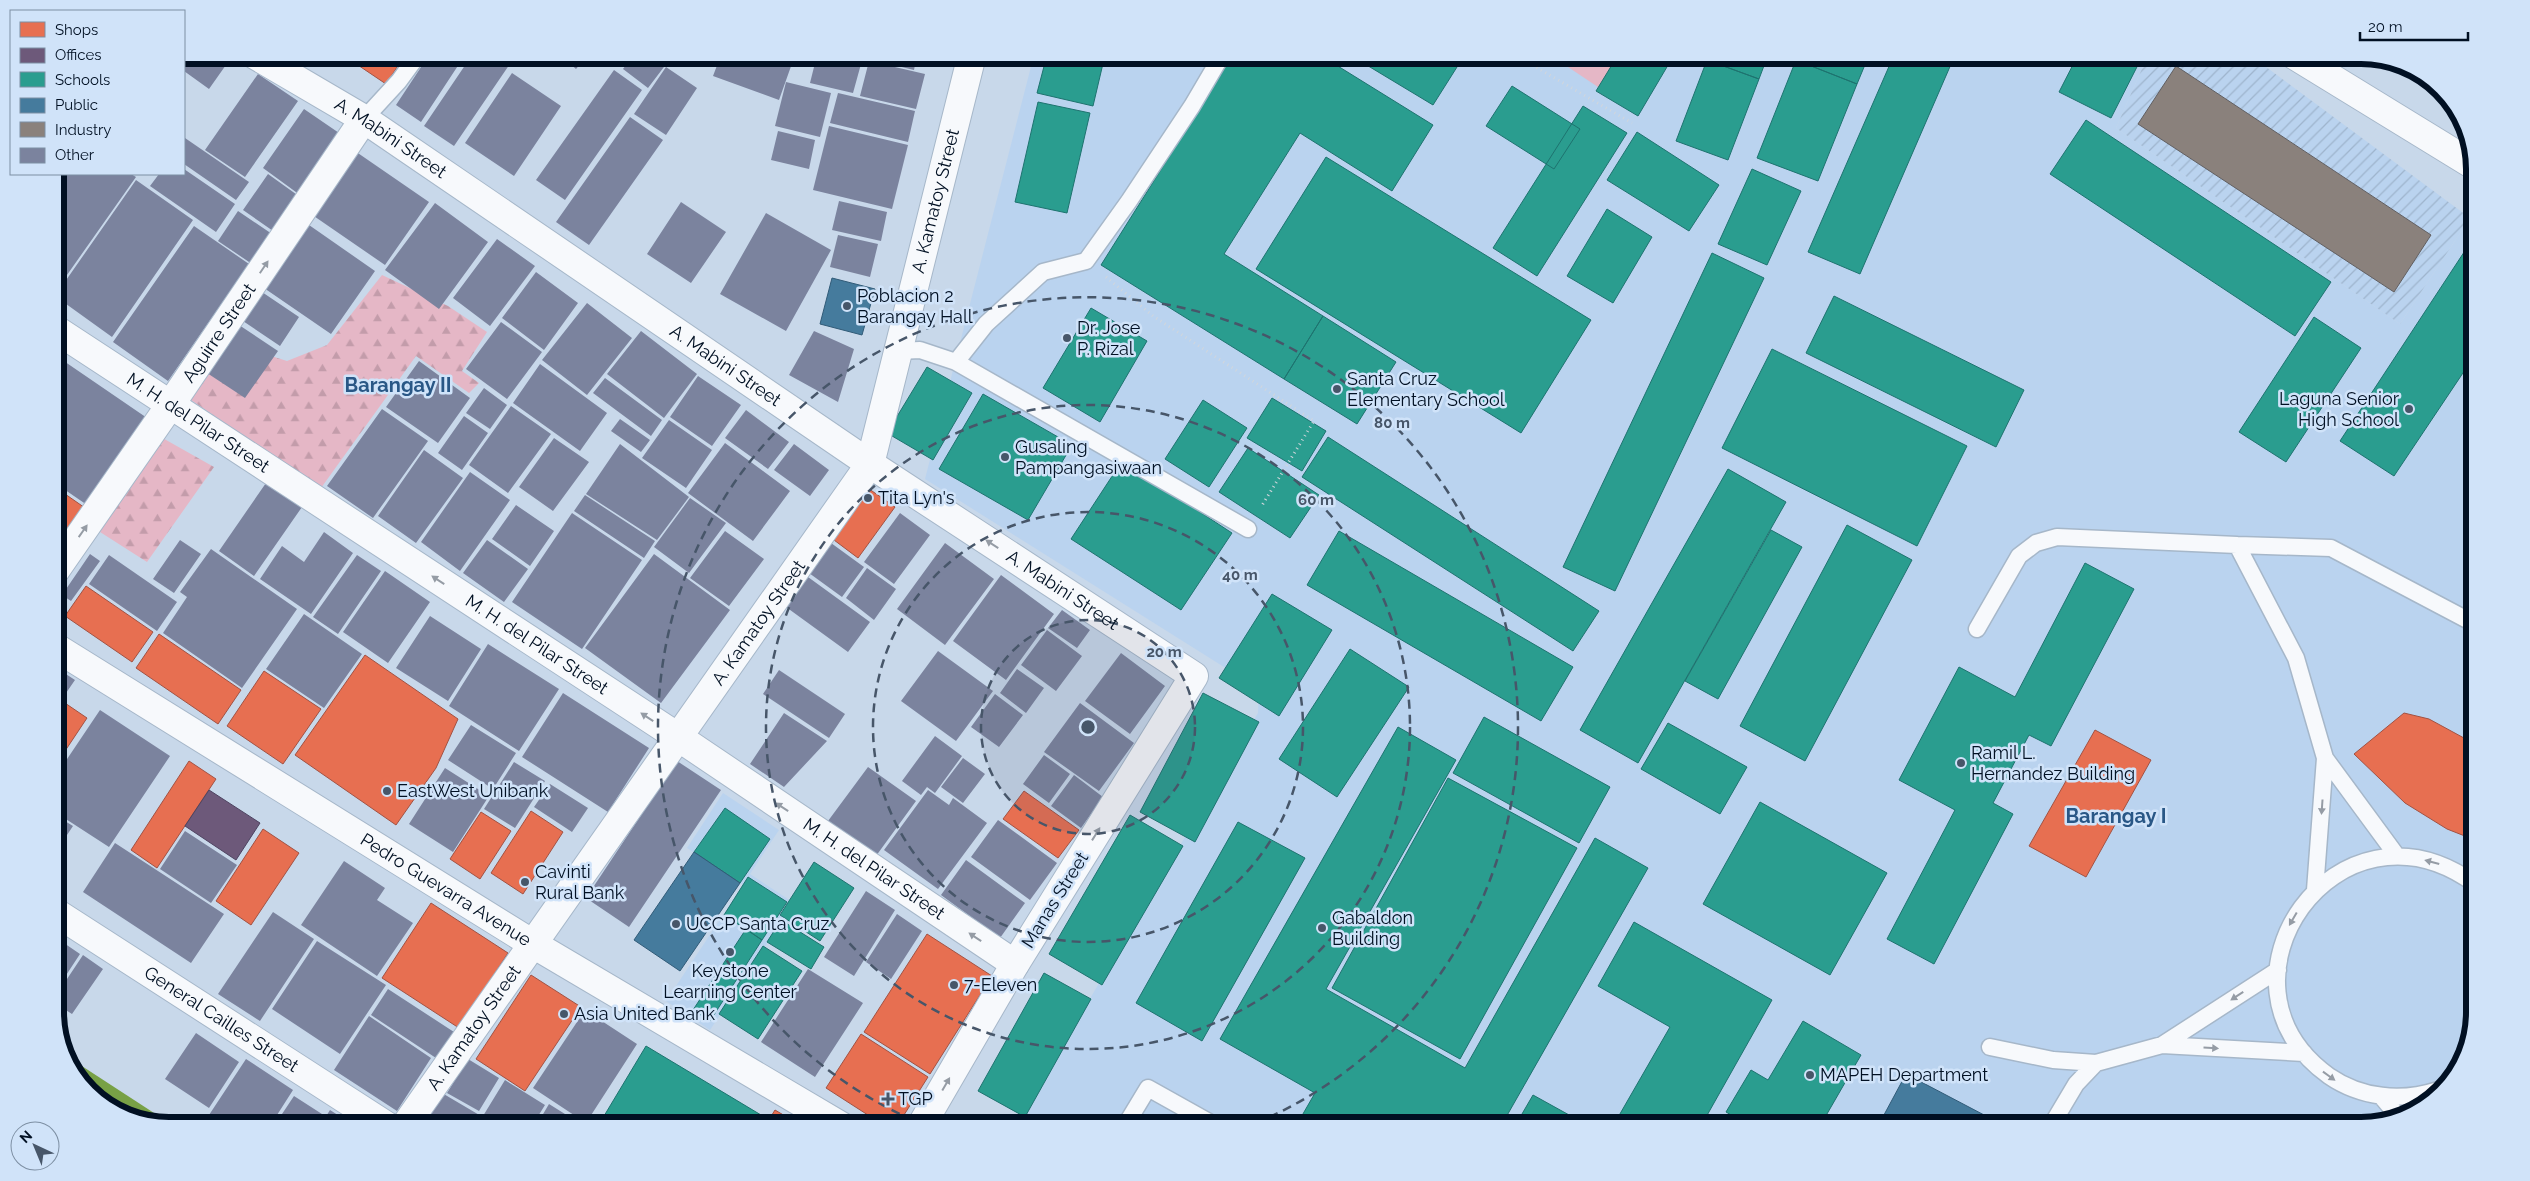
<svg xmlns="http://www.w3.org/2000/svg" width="2530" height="1181" viewBox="0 0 2530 1181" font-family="Raleway,sans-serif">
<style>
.built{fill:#bad3ef}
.industrial{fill:url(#industrial-furrows)}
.forest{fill:url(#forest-firs)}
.garden{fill:#e5b7c6}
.water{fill:#78a146}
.shops{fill:#e76f51;stroke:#a25243}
.offices{fill:#6d597a;stroke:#4d4360}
.schools{fill:#2a9d8f;stroke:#1e736f}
.public{fill:#457b9d;stroke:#315b78}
.industry{fill:#8a817c;stroke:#615f61}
.building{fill:#7b839e}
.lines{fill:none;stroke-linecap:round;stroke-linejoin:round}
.lane-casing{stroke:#a6b7c9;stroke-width:19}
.street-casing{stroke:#a6b7c9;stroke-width:30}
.secondary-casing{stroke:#a6b7c9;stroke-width:30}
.path{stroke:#d1d6dc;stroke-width:3;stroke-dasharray:1 4;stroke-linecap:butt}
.lane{stroke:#f7f9fc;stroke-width:16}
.street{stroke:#f7f9fc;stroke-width:28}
.secondary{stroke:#f7f9fc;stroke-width:28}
.oneway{fill:#959ca5}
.ring{fill:none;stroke:#475669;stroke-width:2.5;stroke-dasharray:9 6}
.poi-dot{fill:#475669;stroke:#d0e3f9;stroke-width:2}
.labels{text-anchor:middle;stroke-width:5;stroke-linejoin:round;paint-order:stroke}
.street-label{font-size:18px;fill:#011023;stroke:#d0e3f9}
.poi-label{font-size:18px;fill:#011023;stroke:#d0e3f9;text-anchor:start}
.quarter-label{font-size:20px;font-weight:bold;fill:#295786;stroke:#d0e3f9}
.rim{fill:none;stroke:#011023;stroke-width:6}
.centre{fill:#475669;stroke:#d0e3f9;stroke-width:2.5}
.ring-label{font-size:15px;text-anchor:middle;font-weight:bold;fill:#475669;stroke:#d0e3f9;stroke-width:5;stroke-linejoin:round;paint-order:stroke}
</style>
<defs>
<pattern id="industrial-furrows" width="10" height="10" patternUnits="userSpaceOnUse" patternTransform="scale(1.25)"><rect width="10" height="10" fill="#bad3ef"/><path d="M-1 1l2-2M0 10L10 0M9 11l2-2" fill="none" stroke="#9eb4cd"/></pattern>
<pattern id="forest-firs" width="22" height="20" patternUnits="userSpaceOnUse" patternTransform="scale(1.25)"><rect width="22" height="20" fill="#e5b7c6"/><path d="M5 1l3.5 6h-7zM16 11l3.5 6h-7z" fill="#c39caa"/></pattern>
</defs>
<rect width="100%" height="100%" fill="#c8d8ea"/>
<!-- built -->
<path class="built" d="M1034 55H2148L2116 128 2400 324 2470 218 2475 221V1012L2466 1056 2424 1107 2361 1126H1015L1258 713 1259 689 925 479Z
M723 793 779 830 750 874 794 903 710 1030 666 1001 743 885 687 848Z"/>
<!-- industrial -->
<path class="industrial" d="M2148 55 2174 57 2175 55H2250L2470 218 2400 324 2116 128Z"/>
<!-- forest -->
<path class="forest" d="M382 275 448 306 487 332 462 371 479 383 469 393 416 356 321 488 191 400 211 368 268 355 287 361 327 345Z
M159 436 214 467 147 562 100 532Z"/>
<!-- garden -->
<path class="garden" d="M1550 55H1660L1625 105Z"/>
<!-- water -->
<path class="water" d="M68 1057 174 1126 125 1117 74 1076Z"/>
<!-- shops -->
<path class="shops" d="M343 55H405L386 84Z
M862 484 895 507 858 558 826 534Z
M55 487 88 510 55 557Z
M86 586 153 632 132 662 65 616Z
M159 634 241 690 218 724 136 668Z
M365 655 458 719 436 768 396 825 295 755Z
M264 671 321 709 283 764 227 726Z
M62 701 87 718 55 766V712Z
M2404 713 2429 719 2475 744V840L2447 829 2405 803 2354 754Z
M2095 730 2151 760 2086 877 2029 846Z
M189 761 216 779 157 868 131 850Z
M1024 791 1079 830 1058 858 1003 819Z
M531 811 563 832 523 894 491 873Z
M481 812 511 831 480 879 450 859Z
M263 829 299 853 251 925 216 901Z
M431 903 508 953 459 1028 382 978Z
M927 934 992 976 930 1074 864 1032Z
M531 975 581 1007 525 1091 476 1059Z
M861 1034 928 1077 897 1126H885L826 1088Z
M775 1110 802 1126H765Z"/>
<!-- offices -->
<path class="offices" d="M209 790 260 823 236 860 185 826Z"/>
<!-- schools -->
<path class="schools" d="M1047 55H1105L1093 106 1037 93Z
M1233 55H1320L1433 125 1392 191 1300 133 1224 254 1323 316 1284 379 1101 265Z
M1350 55H1437L1457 67 1433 105Z
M1618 55H1674L1638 116 1596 91Z
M1709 55H1768L1759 79 1707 60Z
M1799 55H1869L1857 84 1796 60Z
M1894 55H1955L1860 274 1808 252Z
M2078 55H2143L2111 118 2059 92Z
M1707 60 1759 79 1728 160 1676 141Z
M1796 60 1857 84 1818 181 1757 158Z
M1512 86 1580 129 1554 169 1486 126Z
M1038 102 1090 113 1067 213 1015 202Z
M1583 106 1627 133 1537 276 1493 248Z
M2086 120 2331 282 2295 336 2050 174Z
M1637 132 1719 185 1689 231 1607 180Z
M1326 157 1591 320 1521 433 1256 269Z
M1752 169 1801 191 1767 265 1718 244Z
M1607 209 1652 237 1613 303 1567 276Z
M2474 237 2475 355 2394 476 2340 441Z
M1712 253 1764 278 1615 591 1563 567Z
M1834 296 2024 390 1996 447 1806 353Z
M1091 308 1147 341 1100 422 1043 388Z
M1323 316 1396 362 1357 424 1284 379Z
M2314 317 2361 348 2286 462 2239 432Z
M1772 349 1967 446 1917 546 1722 448Z
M927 367 972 393 933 460 887 433Z
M983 394 1072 445 1028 520 939 469Z
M1272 398 1326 431 1302 471 1247 438Z
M1203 400 1247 428 1209 487 1165 459Z
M1328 437 1599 611 1573 651 1302 477Z
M1248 448 1319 495 1290 538 1219 492Z
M1122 461 1232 533 1181 610 1071 539Z
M1728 469 1786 502 1638 763 1580 730Z
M1847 525 1912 560 1805 761 1740 726Z
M1771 530 1802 547 1718 699 1685 681Z
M1339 531 1573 667 1541 721 1307 585Z
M2085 563 2134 589 2051 746 2029 735 1993 803 2013 814 1934 964 1887 939 1955 810 1899 780 1959 667 2015 697Z
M1272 594 1332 630 1279 716 1219 678Z
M1350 649 1409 687 1337 797 1279 759Z
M1203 693 1259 722 1195 842 1140 812Z
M1484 717 1610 787 1579 843 1453 773Z
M1668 723 1747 767 1720 814 1641 769Z
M1398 727 1456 760 1326 989 1465 1068 1595 838 1648 868 1501 1126H1296L1315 1093 1220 1039Z
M1448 778 1577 848 1460 1059 1332 988Z
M1760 802 1887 873 1830 975 1703 904Z
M725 808 770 839 740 883 694 852Z
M1130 815 1183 846 1102 985 1049 954Z
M1238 822 1305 858 1202 1041 1136 1003Z
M814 862 854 888 820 941 780 915Z
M748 877 787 902 762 940 724 915Z
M781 920 824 947 811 969 767 942Z
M1634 922 1772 1000 1701 1126H1613L1670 1027 1598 986Z
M746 929 762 940 710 1021 693 1010Z
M763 946 802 971 758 1039 719 1014Z
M1044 973 1091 999 1025 1117 978 1091Z
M1803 1021 1861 1055 1820 1126H1750L1726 1112 1751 1070 1768 1080Z
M646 1046 766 1118 761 1126H598Z
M1533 1095 1589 1126H1515Z
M1719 1115 1740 1126H1714Z"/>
<!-- public -->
<path class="public" d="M832 278 875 289 862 335 820 324Z
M694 852 740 883 680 971 634 940Z
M1906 1074 1986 1116 1981 1126H1878Z"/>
<!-- industry -->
<path class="industry" d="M2176 66 2431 235 2394 292 2138 124Z"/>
<!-- building -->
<path class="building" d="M184 55H233L209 89 184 71Z
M429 55H465L421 122 396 105Z
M472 55H516L454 146 424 126Z
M560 55H588L576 69Z
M633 55H664L670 59 648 88 623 69Z
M721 55H795L779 100 713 76Z
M817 55 861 64 853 93 810 83Z
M853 55H917L914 70Z
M869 61 925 74 916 109 860 96Z
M666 67 697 88 666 135 634 114Z
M614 70 642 90 565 200 536 180Z
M512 73 561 106 514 176 465 143Z
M258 74 298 101 245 177 205 150Z
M786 82 831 93 820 137 775 126Z
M838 93 915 111 908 142 830 123Z
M304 109 342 135 300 195 263 168Z
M630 117 663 140 589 245 556 222Z
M829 126 908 145 892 209 813 190Z
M778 131 815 140 809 169 771 160Z
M185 138 249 182 236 200 184 164Z
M352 149 429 202 385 265 308 212Z
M184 169 235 204 216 232 150 186 159 174H184Z
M55 174H131L136 177 55 292Z
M268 174 300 197 276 233 243 210Z
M136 180 193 220 112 337 55 296Z
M839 201 887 212 881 241 832 230Z
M681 202 726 232 691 283 647 254Z
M435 203 488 242 439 309 385 270Z
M238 211 272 234 252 264 218 241Z
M766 213 831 250 786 331 720 294Z
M309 225 375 271 331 334 264 288Z
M194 226 249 264 168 381 113 342Z
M838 235 878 244 870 277 830 267Z
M497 239 535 266 490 326 453 298Z
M536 272 578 303 544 350 502 318Z
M259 290 299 317 280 346 240 319Z
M587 303 632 338 587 395 542 360Z
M501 322 542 352 507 399 466 369Z
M236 323 278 351 245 398 204 371Z
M641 331 697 374 664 418 607 374Z
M814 331 854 349 838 402 789 375Z
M55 355 150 420 90 507 55 483Z
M419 361 470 398 438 443 386 407Z
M540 364 607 413 580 451 513 403Z
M698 376 741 405 712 446 670 417Z
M605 378 662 420 651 436 593 393Z
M484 388 507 405 490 429 466 413Z
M511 406 551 434 508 493 469 465Z
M382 409 428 441 373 518 327 486Z
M746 410 789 442 768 469 725 438Z
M464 416 488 433 462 470 438 453Z
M620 419 650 440 641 452 611 431Z
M669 420 712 450 686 488 642 458Z
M554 438 589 462 553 511 519 487Z
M725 443 790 491 753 541 688 493Z
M620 444 689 497 657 540 586 494Z
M794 444 829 470 810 496 774 470Z
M424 450 463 478 416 543 378 516Z
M470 472 510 500 460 571 421 542Z
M266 483 302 507 254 576 219 551Z
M585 495 655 541 644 558 574 511Z
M690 498 726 523 689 573 654 547Z
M516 505 554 531 530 566 492 539Z
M572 513 642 560 582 649 512 602Z
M900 513 930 535 894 584 864 562Z
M725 531 764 559 729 606 690 578Z
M324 532 353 553 311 614 260 579 282 546 304 562Z
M180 540 201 554 174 593 153 579Z
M487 540 528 569 504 602 463 573Z
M831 543 864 567 842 597 809 573Z
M945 543 994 579 945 645 897 609Z
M211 549 297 609 242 688 163 633 187 597 180 592Z
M90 554 100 561 71 601 62 595Z
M654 554 730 610 661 703 585 648Z
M109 555 177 602 157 631 89 584Z
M357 555 381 571 338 634 313 617Z
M867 568 896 589 874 620 846 598Z
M385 571 430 602 388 663 343 632Z
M1001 575 1054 614 1006 680 953 641Z
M808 577 870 622 848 652 786 607Z
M1062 610 1090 630 1077 648 1048 628Z
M304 614 362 654 324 708 266 669Z
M430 616 481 649 448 701 396 668Z
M1047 630 1082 656 1056 691 1021 665Z
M488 644 559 689 519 751 449 706Z
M938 651 993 691 956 741 901 701Z
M1121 653 1165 686 1130 734 1085 701Z
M55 667 75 680 55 709Z
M1017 669 1044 688 1026 713 1000 693Z
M779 670 845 714 829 738 763 694Z
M563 693 649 748 608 812 522 757Z
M995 694 1023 715 999 747 971 727Z
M1080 703 1134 743 1099 791 1044 752Z
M100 710 170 756 109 847 55 812V777Z
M784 713 827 741 784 787 750 764Z
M471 725 516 753 493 789 448 760Z
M935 736 962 756 935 793 927 787 921 795 902 781Z
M1044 755 1070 774 1049 803 1023 784Z
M963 758 985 774 963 803 941 787Z
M677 761 721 790 629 927 586 898Z
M514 762 545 781 515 828 484 809Z
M868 767 916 801 876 856 828 821Z
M445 768 489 796 453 852 409 824Z
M1074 775 1103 797 1081 828 1051 806Z
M550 784 588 808 572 832 534 807Z
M928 790 949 805 953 798 987 823 938 889 884 850Z
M55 815 73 826 55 853Z
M998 820 1057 863 1030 900 971 857Z
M185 831 237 865 211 903 160 869Z
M115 843 224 914 191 963 83 892Z
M966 860 1025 903 1000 938 941 895Z
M344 861 385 888 377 900 413 923 377 976 301 925Z
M866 891 895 910 854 976 824 957Z
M273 912 314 939 260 1021 218 994Z
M897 914 922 931 891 979 866 962Z
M55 937 80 954 55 992Z
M317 941 386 985 340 1054 272 1009Z
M83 955 103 969 72 1014 55 1003V997Z
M808 969 863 1003 815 1077 761 1042Z
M388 989 454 1032 436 1058 371 1015Z
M585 1010 637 1044 586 1123 533 1088Z
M369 1016 431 1058 397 1111 334 1070Z
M196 1033 239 1062 209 1108 165 1079Z
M246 1059 293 1090 270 1126H226L209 1115Z
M468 1059 499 1078 479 1111 447 1093Z
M505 1080 545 1105 532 1126H499L483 1116Z
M442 1093 481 1116 475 1126H423Z
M294 1096 322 1114 315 1126H274Z
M549 1104 581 1124 580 1126H536Z
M330 1110 355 1126H320Z"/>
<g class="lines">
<!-- lane casing -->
<g class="lane-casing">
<path id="lane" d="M364 119 399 81 418 55
M899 351 920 350 956 362 1248 529
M956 362 986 324 1043 272 1086 261 1129 201 1192 106 1222 55
M1977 629 2019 556 2036 543 2057 537 2237 545
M2397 856 2325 758 2296 658 2237 545 2331 548 2475 624
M2315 890 2325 758
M2162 1045 2304 1053
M1990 1047 2053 1060 2096 1063 2162 1045 2278 970
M2438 1090C2401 1102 2361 1098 2329 1076 2199 983 2337 784 2475 884
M2381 1096 2397 1115
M1125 1126 1148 1088 1216 1126
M2051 1126 2076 1084 2096 1063"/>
</g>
<!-- street casing -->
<g class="street-casing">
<g id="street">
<path id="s1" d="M255 55 364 119 870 464 1194 676 1015 964 921 1126"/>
<path id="s2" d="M55 329 678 737 1015 964"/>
<path id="s3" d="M55 571 171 404 364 119"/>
</g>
</g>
<!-- secondary casing -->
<g class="secondary-casing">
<g id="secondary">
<path d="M2294 55 2475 166"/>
<path id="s4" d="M55 647 533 944 841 1126"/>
<path id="s5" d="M55 912 387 1126"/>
<path id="s6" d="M405 1126 870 464 972 55"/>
</g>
</g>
<!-- path -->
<path class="path" d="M1515 55 1632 123
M1106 277 1153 316 1314 421 1261 507"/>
<!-- lane -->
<use href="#lane" class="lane"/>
<!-- street -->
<use href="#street" class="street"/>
<!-- secondary -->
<use href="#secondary" class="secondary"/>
</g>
<!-- one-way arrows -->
<defs><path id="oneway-solid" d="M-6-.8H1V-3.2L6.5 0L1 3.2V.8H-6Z" transform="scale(1.25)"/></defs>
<g class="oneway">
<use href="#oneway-solid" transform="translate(264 267) rotate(-56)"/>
<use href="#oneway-solid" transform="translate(83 531) rotate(-55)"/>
<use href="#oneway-solid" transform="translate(992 544) rotate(-147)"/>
<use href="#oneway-solid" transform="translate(438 580) rotate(-147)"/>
<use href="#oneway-solid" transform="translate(647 717) rotate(-147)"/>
<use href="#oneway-solid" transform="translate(782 807) rotate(-146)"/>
<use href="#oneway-solid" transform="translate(2322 807) rotate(94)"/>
<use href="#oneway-solid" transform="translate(1096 834) rotate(-58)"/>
<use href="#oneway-solid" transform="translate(2432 862) rotate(-165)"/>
<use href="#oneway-solid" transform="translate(2293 919) rotate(120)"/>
<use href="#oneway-solid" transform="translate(975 937) rotate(-146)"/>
<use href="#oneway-solid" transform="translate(2237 996) rotate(147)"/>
<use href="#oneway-solid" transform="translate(2211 1048) rotate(3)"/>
<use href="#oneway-solid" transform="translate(2329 1076) rotate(36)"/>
<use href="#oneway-solid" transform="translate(946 1084) rotate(-60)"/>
</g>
<!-- distance rings -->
<circle cx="1088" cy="727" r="107" fill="#475669" fill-opacity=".12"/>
<g class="ring">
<circle cx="1088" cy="727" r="107"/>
<circle cx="1088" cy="727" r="215"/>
<circle cx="1088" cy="727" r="322"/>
<path d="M927 1126A430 430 0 1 1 1249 1126"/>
</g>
<!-- markers -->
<g class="poi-dot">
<circle cx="847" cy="306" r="5"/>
<circle cx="1067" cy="338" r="5"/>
<circle cx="1337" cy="389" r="5"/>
<circle cx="2409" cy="409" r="5"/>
<circle cx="1005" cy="457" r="5"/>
<circle cx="868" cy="498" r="5"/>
<circle cx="1961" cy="763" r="5"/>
<circle cx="387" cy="791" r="5"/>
<circle cx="525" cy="882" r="5"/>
<circle cx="676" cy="924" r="5"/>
<circle cx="1322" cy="928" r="5"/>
<circle cx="730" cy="952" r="5"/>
<circle cx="954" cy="985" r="5"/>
<circle cx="564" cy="1014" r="5"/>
<circle cx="1810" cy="1075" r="5"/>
<path d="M885.5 1091.5h5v5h5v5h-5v5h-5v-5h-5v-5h5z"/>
</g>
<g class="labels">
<!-- street labels -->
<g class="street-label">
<text dy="6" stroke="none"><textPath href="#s1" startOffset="159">A. Mabini Street</textPath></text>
<text dy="6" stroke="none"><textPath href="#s6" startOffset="1080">A. Kamatoy Street</textPath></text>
<text dy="6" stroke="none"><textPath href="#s3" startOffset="289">Aguirre Street</textPath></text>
<text dy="6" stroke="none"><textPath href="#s1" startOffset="564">A. Mabini Street</textPath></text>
<text dy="6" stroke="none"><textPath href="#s2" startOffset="171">M. H. del Pilar Street</textPath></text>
<text dy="6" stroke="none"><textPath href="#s1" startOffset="969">A. Mabini Street</textPath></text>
<text dy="6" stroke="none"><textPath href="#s6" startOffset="615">A. Kamatoy Street</textPath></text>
<text dy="6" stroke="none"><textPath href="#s2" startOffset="576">M. H. del Pilar Street</textPath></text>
<text dy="6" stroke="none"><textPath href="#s2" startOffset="981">M. H. del Pilar Street</textPath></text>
<text dy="6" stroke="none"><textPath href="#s4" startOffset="460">Pedro Guevarra Avenue</textPath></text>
<text transform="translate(1055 900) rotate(-58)" y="6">Manas Street</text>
<text dy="6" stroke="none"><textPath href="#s5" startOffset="198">General Cailles Street</textPath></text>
<text dy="6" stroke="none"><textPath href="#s6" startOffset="120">A. Kamatoy Street</textPath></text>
</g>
<!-- poi labels -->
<g class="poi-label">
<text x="857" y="302">Poblacion 2<tspan x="857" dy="21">Barangay Hall</tspan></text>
<text x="1077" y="334">Dr. Jose<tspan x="1077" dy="21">P. Rizal</tspan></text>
<text x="1347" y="385">Santa Cruz<tspan x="1347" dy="21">Elementary School</tspan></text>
<text x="2399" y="405" text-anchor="end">Laguna Senior<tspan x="2399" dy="21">High School</tspan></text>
<text x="1015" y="453">Gusaling<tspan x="1015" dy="21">Pampangasiwaan</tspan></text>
<text x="878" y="504">Tita Lyn's</text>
<text x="1971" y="759">Ramil L.<tspan x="1971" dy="21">Hernandez Building</tspan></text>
<text x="397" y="797">EastWest Unibank</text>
<text x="535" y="878">Cavinti<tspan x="535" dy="21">Rural Bank</tspan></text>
<text x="1332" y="924">Gabaldon<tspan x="1332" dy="21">Building</tspan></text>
<text x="686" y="930">UCCP Santa Cruz</text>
<text x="730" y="977" text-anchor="middle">Keystone<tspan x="730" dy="21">Learning Center</tspan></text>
<text x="964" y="991">7-Eleven</text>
<text x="574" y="1020">Asia United Bank</text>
<text x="1820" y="1081">MAPEH Department</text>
<text x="898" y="1105">TGP</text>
</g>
<!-- quarter labels -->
<g class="quarter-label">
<text x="398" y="392">Barangay II</text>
<text x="2116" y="823">Barangay I</text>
</g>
</g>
<!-- crop -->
<path d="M0 0H2530V1181H0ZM169 64H2361A105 105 0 0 1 2466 169V1012A105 105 0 0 1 2361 1117H169A105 105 0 0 1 64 1012V169A105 105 0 0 1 169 64Z" fill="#d0e3f9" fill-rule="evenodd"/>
<path class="rim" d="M169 64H2361A105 105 0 0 1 2466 169V1012A105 105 0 0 1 2361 1117H169A105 105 0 0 1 64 1012V169A105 105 0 0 1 169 64Z"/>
<circle cx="1088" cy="727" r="8" class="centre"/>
<g class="ring-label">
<text x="1392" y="428">80 m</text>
<text x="1316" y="505">60 m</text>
<text x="1240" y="580">40 m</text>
<text x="1164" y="657">20 m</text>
</g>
<!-- legend -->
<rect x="10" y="10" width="175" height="165" fill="#d0e3f9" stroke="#7d8fa3"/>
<rect x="20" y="22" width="25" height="15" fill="#e76f51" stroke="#7d8fa3"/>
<text x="55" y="35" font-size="15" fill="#011023">Shops</text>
<rect x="20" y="48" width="25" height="15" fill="#6d597a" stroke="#7d8fa3"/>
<text x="55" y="60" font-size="15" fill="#011023">Offices</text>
<rect x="20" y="72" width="25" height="15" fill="#2a9d8f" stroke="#7d8fa3"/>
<text x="55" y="85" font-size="15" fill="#011023">Schools</text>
<rect x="20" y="98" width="25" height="15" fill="#457b9d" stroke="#7d8fa3"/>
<text x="55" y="110" font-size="15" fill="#011023">Public</text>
<rect x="20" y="122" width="25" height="15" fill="#8a817c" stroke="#7d8fa3"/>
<text x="55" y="135" font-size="15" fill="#011023">Industry</text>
<rect x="20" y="148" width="25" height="15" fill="#7b839e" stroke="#7d8fa3"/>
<text x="55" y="160" font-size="15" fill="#011023">Other</text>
<!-- north arrow -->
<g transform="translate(35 1146) rotate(316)"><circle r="24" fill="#d0e3f9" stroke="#7d8fa3"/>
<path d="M0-4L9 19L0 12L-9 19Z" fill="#475669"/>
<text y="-8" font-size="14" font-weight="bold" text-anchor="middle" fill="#011023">N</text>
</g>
<!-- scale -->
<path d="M2360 32v8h108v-8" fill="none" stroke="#011023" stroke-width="2.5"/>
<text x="2368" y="32" font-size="15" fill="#011023" stroke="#d0e3f9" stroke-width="4" paint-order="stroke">20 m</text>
</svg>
